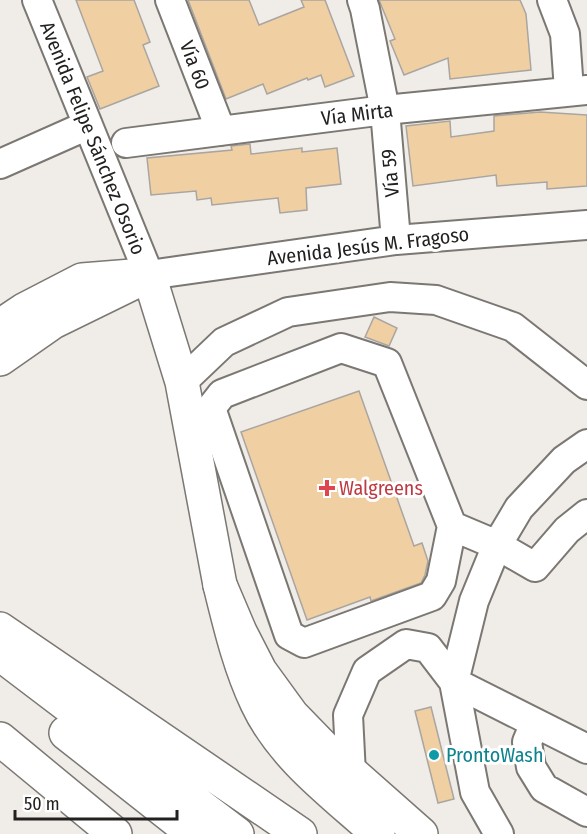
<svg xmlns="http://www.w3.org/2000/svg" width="587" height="834" viewBox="0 0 587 834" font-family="'Fira Sans Condensed',sans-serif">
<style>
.building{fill:#f0cfa2;stroke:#a9a5a1;stroke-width:1.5}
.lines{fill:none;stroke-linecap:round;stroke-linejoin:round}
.minor-casing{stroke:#7b7773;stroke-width:32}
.major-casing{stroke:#7b7773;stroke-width:36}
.highway-casing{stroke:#7b7773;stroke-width:36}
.minor{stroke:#fff;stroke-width:28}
.major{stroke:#fff;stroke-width:33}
.highway{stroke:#fff;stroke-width:33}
.health-dot{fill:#e0444e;stroke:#fff;stroke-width:2}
.culture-dot{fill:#0f9aa8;stroke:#fff;stroke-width:2}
.labels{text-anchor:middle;stroke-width:6;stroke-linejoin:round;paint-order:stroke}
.street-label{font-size:20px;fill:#22211f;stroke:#fff}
.health-label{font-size:20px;fill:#be3a42;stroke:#fff;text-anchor:start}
.culture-label{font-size:20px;fill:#0d838f;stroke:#fff;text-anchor:start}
</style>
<rect width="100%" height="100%" fill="#f0ede8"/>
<!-- building -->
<path class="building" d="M76 0H134L150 42 143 45 159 86 100 109 87 77 103 71Z
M188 0H249L259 25 304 7 301 0H325L354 76 325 87 321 75 308 80 307 78 267 94 263 84 226 99Z
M379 0H520L526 14 531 70 450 79 448 58 404 75 390 41 395 39Z
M540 112 587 115V186L547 189V182L497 186 496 175 413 186 406 126 450 121 451 137 494 131V116Z
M250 144 251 154 302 148V152L337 148 341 184 306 188 307 210 280 213 278 198 212 205 211 198 197 200 196 191 151 195 147 158 232 150 231 146Z
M374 317 397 328 389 346 365 337Z
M359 391 414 546 422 543 428 561 425 575 421 583 371 601 370 597 307 620 241 432Z
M431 707 454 799 438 803 415 711Z"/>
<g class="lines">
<!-- minor casing -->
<g class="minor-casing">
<path id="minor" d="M37 0 149 275 396 240 587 225
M170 0 221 131
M362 0 365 9 385 110 396 240
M552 0 565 34 569 90
M126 143 385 110 587 90
M0 164 88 125
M182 382 224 342 288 312 390 297 436 300 513 327 587 385
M452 526 441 581 432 596 304 643 289 635 211 408 222 394 341 348 387 363 452 526 497 545 535 567 567 530 587 514
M535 723 527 742 531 767 544 788 587 812
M351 774 348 715 367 671 406 644 428 648 454 682 587 749
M499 834 475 792 454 682 474 601 497 545 519 508 564 460 587 444"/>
</g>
<!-- major casing -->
<g class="major-casing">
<path id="major" d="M149 275 182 382 220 585 240 632 260 671 292 715 327 751 421 834"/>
</g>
<!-- highway casing -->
<g class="highway-casing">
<path id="highway" d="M0 326 24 310 82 280 132 276
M0 359 53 322 149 275
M220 585C230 625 239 665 257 703 282 757 335 795 378 834
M0 629 300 834
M0 654 237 834
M66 733 194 834
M0 739 115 834"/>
</g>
<!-- minor -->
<use href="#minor" class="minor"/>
<!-- major -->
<use href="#major" class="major"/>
<!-- highway -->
<use href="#highway" class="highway"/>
</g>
<!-- markers -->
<path class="health-dot" d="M324 479h6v6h6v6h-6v6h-6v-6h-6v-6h6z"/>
<circle class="culture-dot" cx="434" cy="755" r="6"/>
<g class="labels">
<!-- street labels -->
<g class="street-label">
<text transform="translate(195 65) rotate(69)" y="7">Vía 60</text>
<text transform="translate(357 114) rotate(-7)" y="7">Vía Mirta</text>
<text transform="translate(93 138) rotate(68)" y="7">Avenida Felipe Sánchez Osorio</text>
<text transform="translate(390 173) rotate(-95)" y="7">Vía 59</text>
<text transform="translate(368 246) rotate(-7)" y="7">Avenida Jesús M. Fragoso</text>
</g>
<!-- health labels -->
<g class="health-label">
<text x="339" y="495">Walgreens</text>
</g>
<!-- culture labels -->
<g class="culture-label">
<text x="446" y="762">ProntoWash</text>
</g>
</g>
<!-- scale -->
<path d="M15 810v9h162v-9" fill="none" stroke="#22211f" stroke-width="3"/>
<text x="24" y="810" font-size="18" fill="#22211f" stroke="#ffffff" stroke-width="4.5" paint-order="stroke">50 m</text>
</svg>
